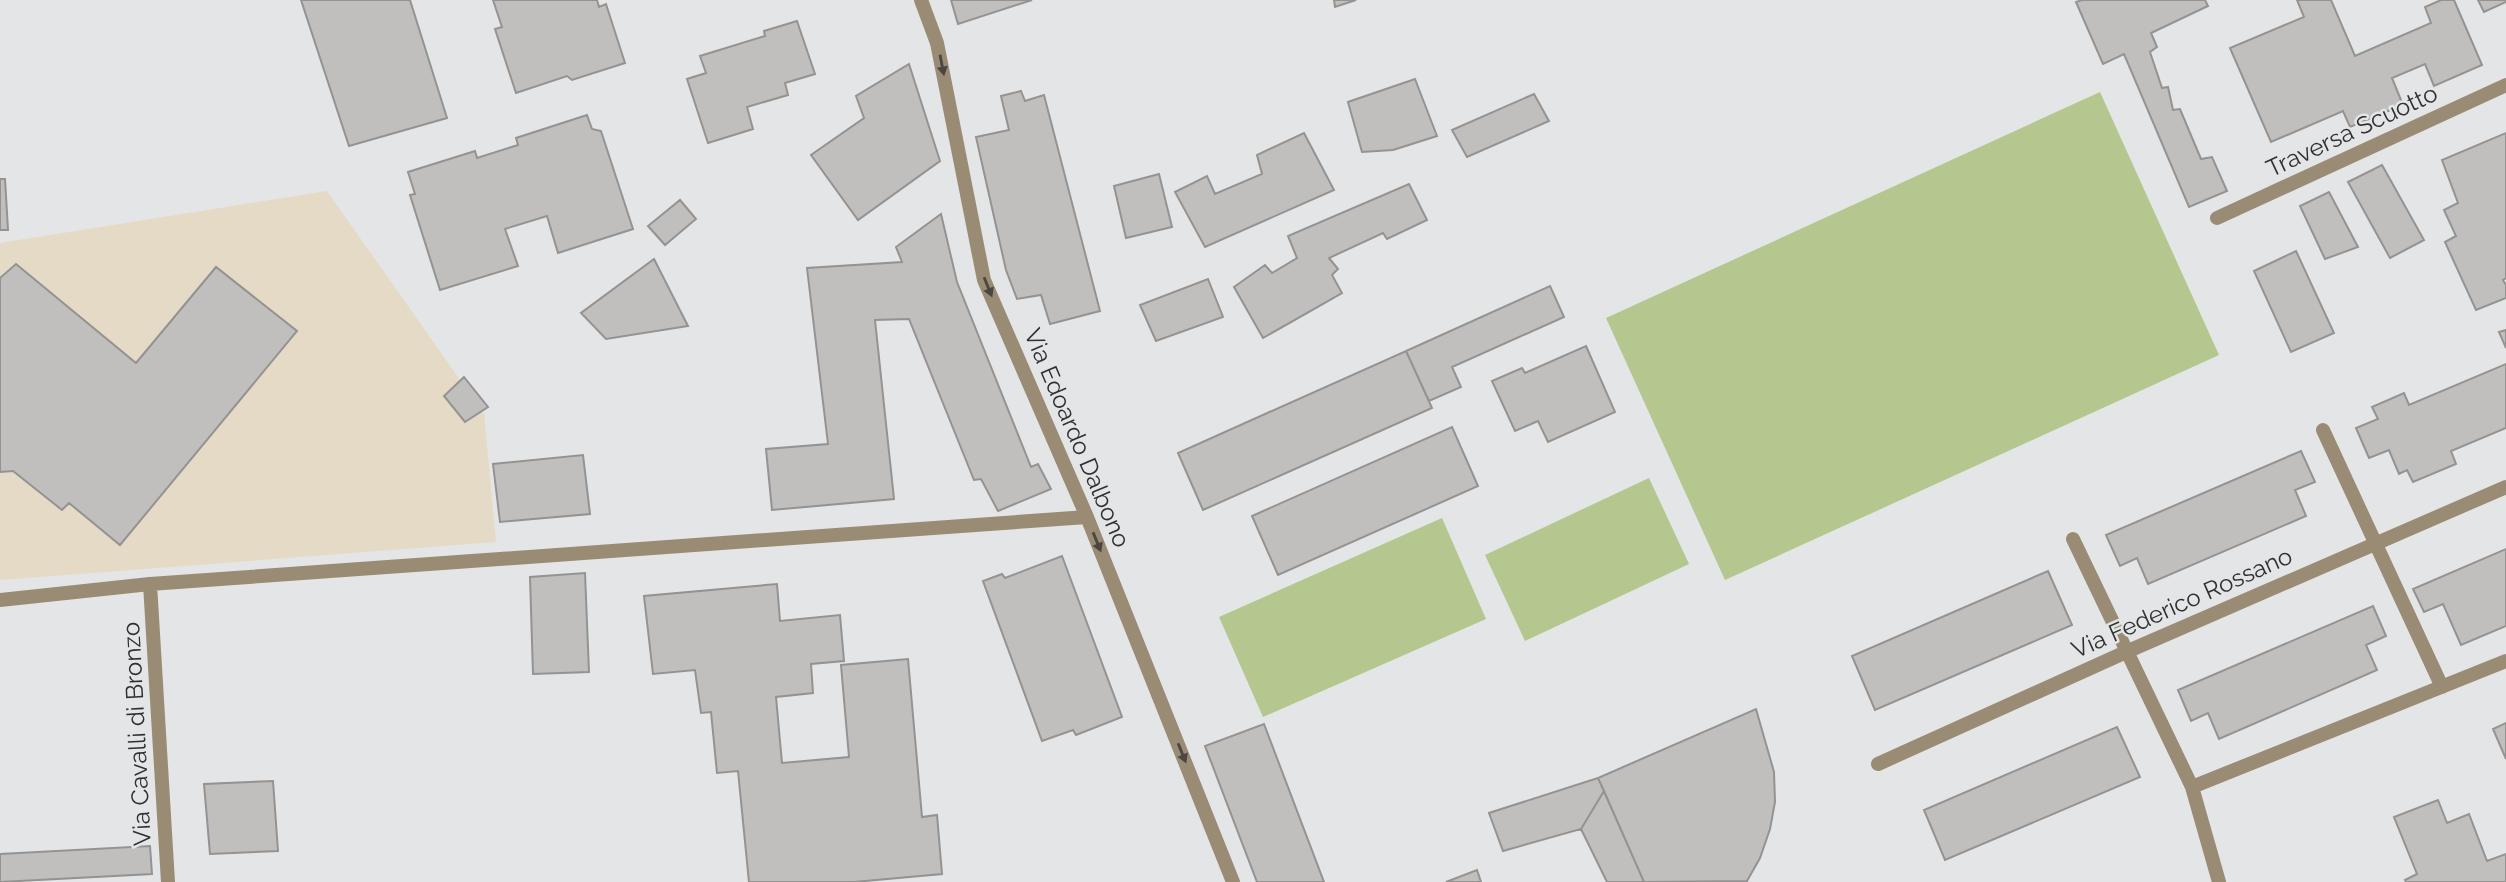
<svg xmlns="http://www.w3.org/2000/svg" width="2506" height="882" viewBox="0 0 2506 882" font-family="Raleway,sans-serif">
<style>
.education{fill:#e5dac5}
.green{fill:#b3c78f}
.building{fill:#c0bfbe;stroke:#949392;stroke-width:2}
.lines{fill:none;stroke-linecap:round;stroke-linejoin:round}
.service{stroke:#9a8c74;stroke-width:14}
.minor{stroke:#9a8c74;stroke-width:14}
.oneway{fill:#4a4742}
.labels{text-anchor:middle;stroke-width:5;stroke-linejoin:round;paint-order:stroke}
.street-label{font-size:24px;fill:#303031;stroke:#e4e5e6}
</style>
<rect width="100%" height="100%" fill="#e4e5e6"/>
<!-- education -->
<path class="education" d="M327 191 484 414 496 542 0 580V243Z"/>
<!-- green -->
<path class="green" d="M2100 92 2219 355 1725 580 1606 318Z
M1649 478 1689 564 1525 641 1485 555Z
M1442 518 1486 619 1263 717 1219 617Z"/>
<!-- building -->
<path class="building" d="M301 0H410L447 118 349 146Z
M493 0H597L599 7 606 4 625 63 572 80 567 76 516 93 495 29 502 27Z
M951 0H1032L958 24Z
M1334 0H1356L1335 7Z
M2082 0H2205L2208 6 2151 33 2157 47 2150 52 2162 88 2168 87 2173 110 2180 109 2201 159 2212 157 2227 191 2189 207 2124 54 2103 64 2076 2Z
M2297 0H2331L2355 56 2431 23 2425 7 2441 0H2454L2482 65 2434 86 2425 64 2392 78 2403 105 2350 127 2343 111 2271 142 2230 48 2304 17Z
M2478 0H2506V2L2484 12Z
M797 21 815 74 785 83 788 95 747 107 753 129 708 143 687 79 706 73 700 56 765 36 764 31Z
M909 64 940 161 858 220 811 155 864 118 856 96Z
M1415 79 1437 136 1393 150 1362 152 1348 102Z
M1021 91 1025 101 1044 95 1100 311 1050 324 1041 295 1017 299 1006 270 976 137 1009 130 1001 96Z
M1534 94 1549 121 1467 157 1452 130Z
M587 115 592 129 601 131 633 229 558 253 547 216 505 229 518 266 440 290 410 195 415 194 408 172 475 151 477 158 518 145 516 138Z
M1304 133 1334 190 1205 247 1175 192 1207 176 1215 194 1262 174 1257 155Z
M2506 133V278L2503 280 2506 285V298L2476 310 2445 242 2456 236 2444 210 2458 203 2442 160Z
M2382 165 2424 240 2390 258 2348 182Z
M1159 174 1172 227 1126 238 1114 186Z
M0 179H5L8 230H0Z
M1409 184 1427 220 1387 239 1383 233 1329 258 1338 269 1332 275 1342 293 1263 338 1234 287 1265 265 1272 273 1297 258 1288 236Z
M2329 192 2358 247 2325 259 2300 206Z
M680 200 696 219 665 245 648 226Z
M941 214 957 282 1031 467 1038 464 1051 489 998 511 981 479 974 480 909 319 875 320 894 499 772 510 766 449 828 444 807 268 902 262 896 247Z
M2296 251 2334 333 2291 352 2254 271Z
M654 259 688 326 606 339 581 313Z
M16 264 136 363 216 267 297 331 120 545 69 503 62 510 13 471 0 472V278Z
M1208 279 1223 317 1156 341 1140 305Z
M1550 286 1564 317 1452 367 1461 387 1429 401 1406 351Z
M2506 330V348L2499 332Z
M1586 346 1615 412 1548 442 1538 421 1515 431 1492 381 1522 368 1525 373Z
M1406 351 1432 408 1203 510 1178 453Z
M2506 364V428L2451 451 2456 464 2413 482 2407 470 2399 474 2389 450 2369 458 2356 428 2378 419 2372 407 2404 393 2409 405Z
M464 377 488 407 465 422 444 396Z
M1452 427 1478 486 1278 575 1252 516Z
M2301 451 2315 482 2295 490 2306 516 2148 584 2137 558 2120 566 2106 535Z
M583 455 590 514 500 522 493 464Z
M2506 549V626L2461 645 2443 604 2424 612 2413 589Z
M1062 556 1122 717 1076 735 1073 730 1042 741 983 581 1002 574 1005 578Z
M2048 571 2072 625 1875 710 1852 656Z
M585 573 589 672 533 674 530 577Z
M777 584 780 621 840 615 844 661 811 664 813 693 776 697 782 763 849 757 841 665 908 659 922 817 937 815 942 874 854 882H749L738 771 717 773 711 712 701 713 695 670 653 674 644 596Z
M2373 606 2386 636 2366 645 2377 670 2219 739 2208 713 2191 721 2178 690Z
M1756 709 1774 772 1775 802 1770 829 1760 858 1747 881 1644 882 1598 778Z
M2506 723V759L2493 729Z
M1264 724 1324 882H1257L1205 746Z
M2117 727 2140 777 1945 860 1924 810Z
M1598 778 1604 791 1581 829 1503 851 1489 813Z
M273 781 278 851 210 854 204 784Z
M1604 791 1644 882H1607L1581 829Z
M2438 800 2447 823 2469 814 2487 861 2506 854V882H2406L2405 880 2417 874 2394 817Z
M150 846 152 874 0 882V854Z
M1477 870 1481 882H1446Z"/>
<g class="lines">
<!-- service -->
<path class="service" d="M0 600 150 584"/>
<!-- minor -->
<path class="minor" d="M921 0 937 43 984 280 1087 517 1233 882
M2217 218 2506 85
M2323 430 2442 687
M2073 539 2192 787
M1878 764 2126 652 2506 487
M168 882 150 584 1087 517
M2219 882 2192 787 2506 661"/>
</g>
<!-- one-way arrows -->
<defs><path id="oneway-solid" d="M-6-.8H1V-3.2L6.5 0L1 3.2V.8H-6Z" transform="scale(1.75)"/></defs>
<g class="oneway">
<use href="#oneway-solid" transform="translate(942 65) rotate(79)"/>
<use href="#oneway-solid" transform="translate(988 287) rotate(68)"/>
<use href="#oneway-solid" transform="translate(1097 542) rotate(68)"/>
<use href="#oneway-solid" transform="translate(1182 753) rotate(68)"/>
</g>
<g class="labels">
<!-- street labels -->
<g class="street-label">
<text transform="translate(2352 131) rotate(-25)" y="8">Traversa Scuotto</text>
<text transform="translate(1077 438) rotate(67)" y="8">Via Edoardo Dalbono</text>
<text transform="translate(2182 603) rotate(-24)" y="8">Via Federico Rossano</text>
<text transform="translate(137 734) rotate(-93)" y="8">Via Cavalli di Bronzo</text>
</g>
</g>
</svg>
